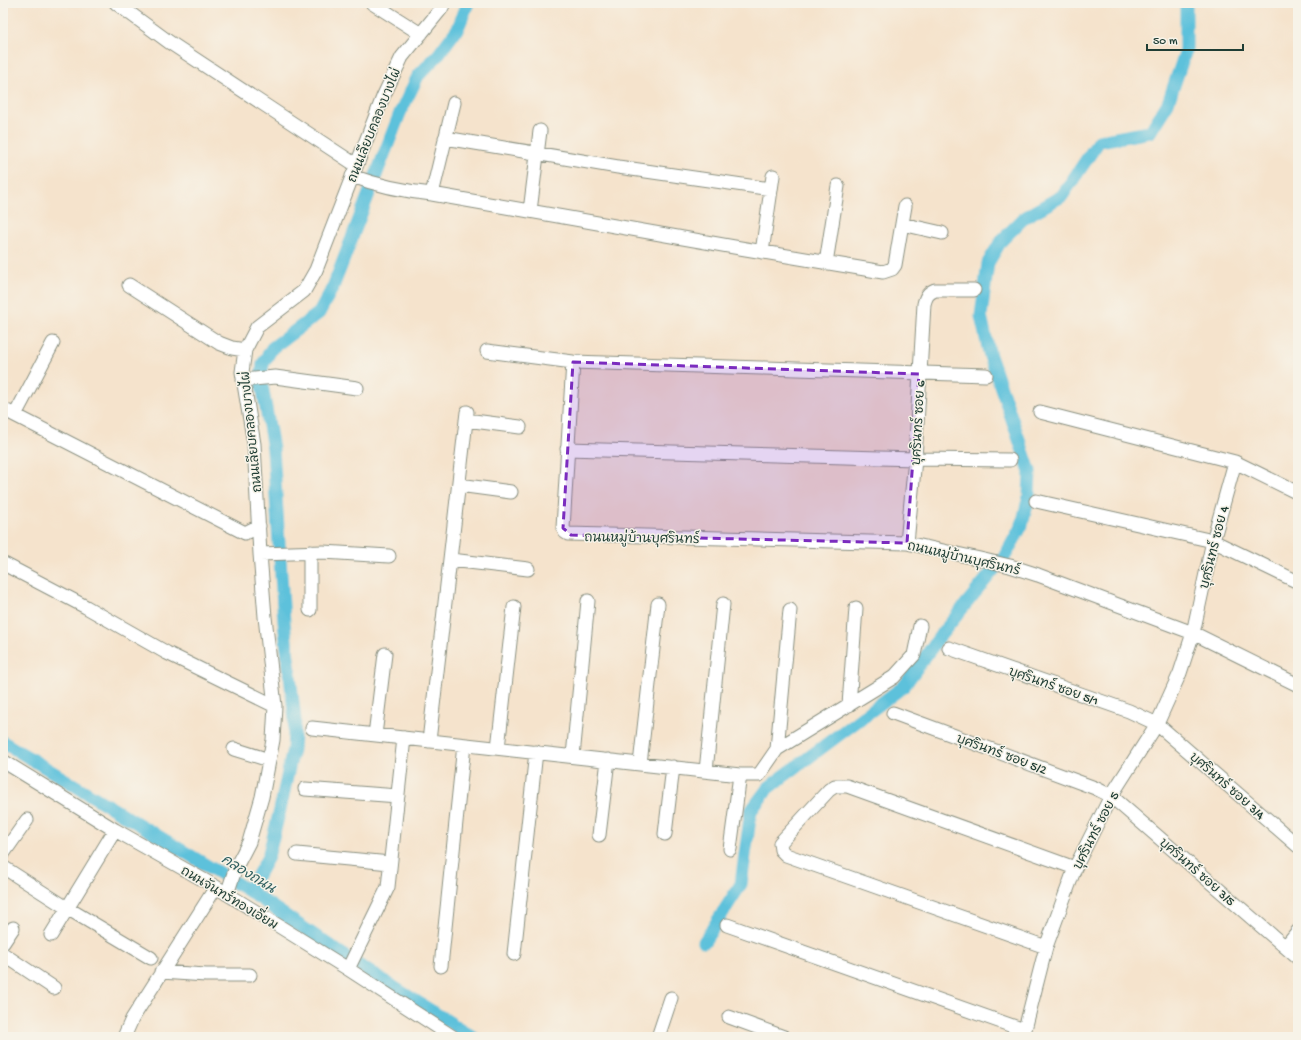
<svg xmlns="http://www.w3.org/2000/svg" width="1301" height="1040" viewBox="0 0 1301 1040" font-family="'Gochi Hand','Playpen Sans Thai',sans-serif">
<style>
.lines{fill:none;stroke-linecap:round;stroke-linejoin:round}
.canal{stroke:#5dc1db;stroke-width:13}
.minor-casing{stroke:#8a9080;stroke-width:15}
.minor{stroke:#fff;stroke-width:13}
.marked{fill:#7b2cbf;fill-opacity:0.2;stroke:#7b2cbf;stroke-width:3;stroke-dasharray:8 5;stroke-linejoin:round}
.labels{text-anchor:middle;stroke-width:3;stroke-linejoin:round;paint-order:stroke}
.street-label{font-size:13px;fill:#1f3d34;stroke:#f7f3e8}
.water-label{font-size:14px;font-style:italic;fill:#2e5e5e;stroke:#f7f3e8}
</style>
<rect width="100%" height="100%" fill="#f7f3e8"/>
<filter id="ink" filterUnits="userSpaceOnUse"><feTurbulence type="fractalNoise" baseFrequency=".025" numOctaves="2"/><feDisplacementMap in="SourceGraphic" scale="8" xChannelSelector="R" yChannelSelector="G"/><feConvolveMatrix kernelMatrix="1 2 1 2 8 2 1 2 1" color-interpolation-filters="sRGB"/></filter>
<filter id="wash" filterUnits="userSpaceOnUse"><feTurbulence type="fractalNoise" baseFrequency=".012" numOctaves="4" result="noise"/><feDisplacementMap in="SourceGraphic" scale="16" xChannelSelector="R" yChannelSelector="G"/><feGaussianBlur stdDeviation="0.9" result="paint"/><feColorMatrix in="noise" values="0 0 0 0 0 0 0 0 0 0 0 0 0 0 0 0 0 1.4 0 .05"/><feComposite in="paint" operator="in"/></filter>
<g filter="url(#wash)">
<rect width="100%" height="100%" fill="#f5e3cc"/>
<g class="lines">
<!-- canal -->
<path class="canal" d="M3 742 249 891 352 961 473 1037
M249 891 268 857 280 810 293 749 295 720 284 622 273 449 261 379 263 364 272 348 319 313 333 287 400 113 418 76 438 55 458 28 468 3
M704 942 741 884 751 811 768 788 904 686 940 636 1005 556 1022 525 1029 496 1030 471 990 356 981 316 988 263 1001 241 1025 217 1062 196 1099 141 1150 132 1168 103 1186 50V3"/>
</g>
</g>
<g filter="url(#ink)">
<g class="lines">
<!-- minor casing -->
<g class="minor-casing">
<path id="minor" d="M116 3 169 42 356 165
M372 3 421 34
M445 138 618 167 771 189
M352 176C379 186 403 191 432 194L740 248 883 272 892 269 895 265 905 206
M432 194 454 103
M530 211 540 131
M902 224 942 233
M762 252 773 176
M826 263 838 186
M129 285 219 343 232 348 245 350
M487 351 573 362 986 375
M573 362 563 528 565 532 568 534 907 543 980 559 1010 566 1038 575 1193 633 1298 685
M243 380 275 377 357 388
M3 409 245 533 259 526
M1040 412 1235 462 1298 493
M15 415 53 343
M466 420 520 427
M567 449 915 459 1010 460
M459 485 511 492
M1036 501 1213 541 1298 582
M907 543 915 459 924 304C926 296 928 293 935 290H974
M310 552V610
M260 554 323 552 389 556
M451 560 528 569
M4 564 86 607 167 653 275 706
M949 648 1129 711 1157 724 1298 846
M849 705 856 608
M893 713 1095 788 1111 796 1298 958
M312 728 740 775 730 849
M375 735 385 654
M429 741 467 412
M498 748 514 607
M234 749 269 760
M777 749 790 610
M573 756 588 601
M3 761 115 830 216 887 348 969 453 1037
M640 764 658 604
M706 771 723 604
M740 775H759L777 749 894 677 914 655 920 626
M305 789 398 796
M665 834 673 767
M599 835 608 760
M3 854 27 820
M297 854 390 863
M3 867 67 908 151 958
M227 894 236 867 249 842 262 797 273 740 275 706 265 617 260 554 254 444 242 372 245 350 257 327 304 291 316 270 383 97 402 57 441 9 444 3
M727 925 1024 1030
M51 935 115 830
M3 943 13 928
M1046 947 786 855 781 850 780 843 829 790 835 786H847L1075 868
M1285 947 1298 931
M3 954 54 988
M514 954 536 752
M441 966 464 745
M348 969 388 887 404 738
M161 972 206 975H250
M729 1017 784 1037
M124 1037 132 1019 216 887
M658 1037 671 998
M1023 1037 1046 947 1075 868 1111 796 1157 724 1180 673 1193 633 1213 541 1235 462"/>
</g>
<!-- minor -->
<use href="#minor" class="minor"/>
</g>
</g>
<!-- marked area -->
<path class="marked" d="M573 362 919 374 907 543 571 535 563 528Z"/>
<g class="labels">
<!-- street labels -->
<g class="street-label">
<text transform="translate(373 125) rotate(-68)" y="5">ถนนเลียบคลองบางไผ่</text>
<text transform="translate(917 423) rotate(-87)" y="5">บุศรินทร์ ซอย 6</text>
<text transform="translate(250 432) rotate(-96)" y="5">ถนนเลียบคลองบางไผ่</text>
<text transform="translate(642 537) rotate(1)" y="5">ถนนหมู่บ้านบุศรินทร์</text>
<text transform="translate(1213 547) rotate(-76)" y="5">บุศรินทร์ ซอย 4</text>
<text transform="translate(964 557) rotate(13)" y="5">ถนนหมู่บ้านบุศรินทร์</text>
<text transform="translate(1054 685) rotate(19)" y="5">บุศรินทร์ ซอย 5/1</text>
<text transform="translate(1002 753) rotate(20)" y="5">บุศรินทร์ ซอย 5/2</text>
<text transform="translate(1228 785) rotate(41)" y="5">บุศรินทร์ ซอย 3/4</text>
<text transform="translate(1095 830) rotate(-63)" y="5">บุศรินทร์ ซอย 5</text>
<text transform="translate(1198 871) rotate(41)" y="5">บุศรินทร์ ซอย 3/5</text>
<text transform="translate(230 897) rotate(31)" y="5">ถนนจันทร์ทองเอี่ยม</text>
</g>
<!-- water labels -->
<g class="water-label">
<text transform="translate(249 873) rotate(32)" y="5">คลองถนน</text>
</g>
</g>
<!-- margin -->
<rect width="1301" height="1040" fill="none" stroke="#f7f3e8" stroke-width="16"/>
<!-- scale -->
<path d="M1147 44v6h96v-6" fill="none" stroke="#1f3d34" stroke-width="2"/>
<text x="1153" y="44" font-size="12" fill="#1f3d34" stroke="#f7f3e8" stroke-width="3" paint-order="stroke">50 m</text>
</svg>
